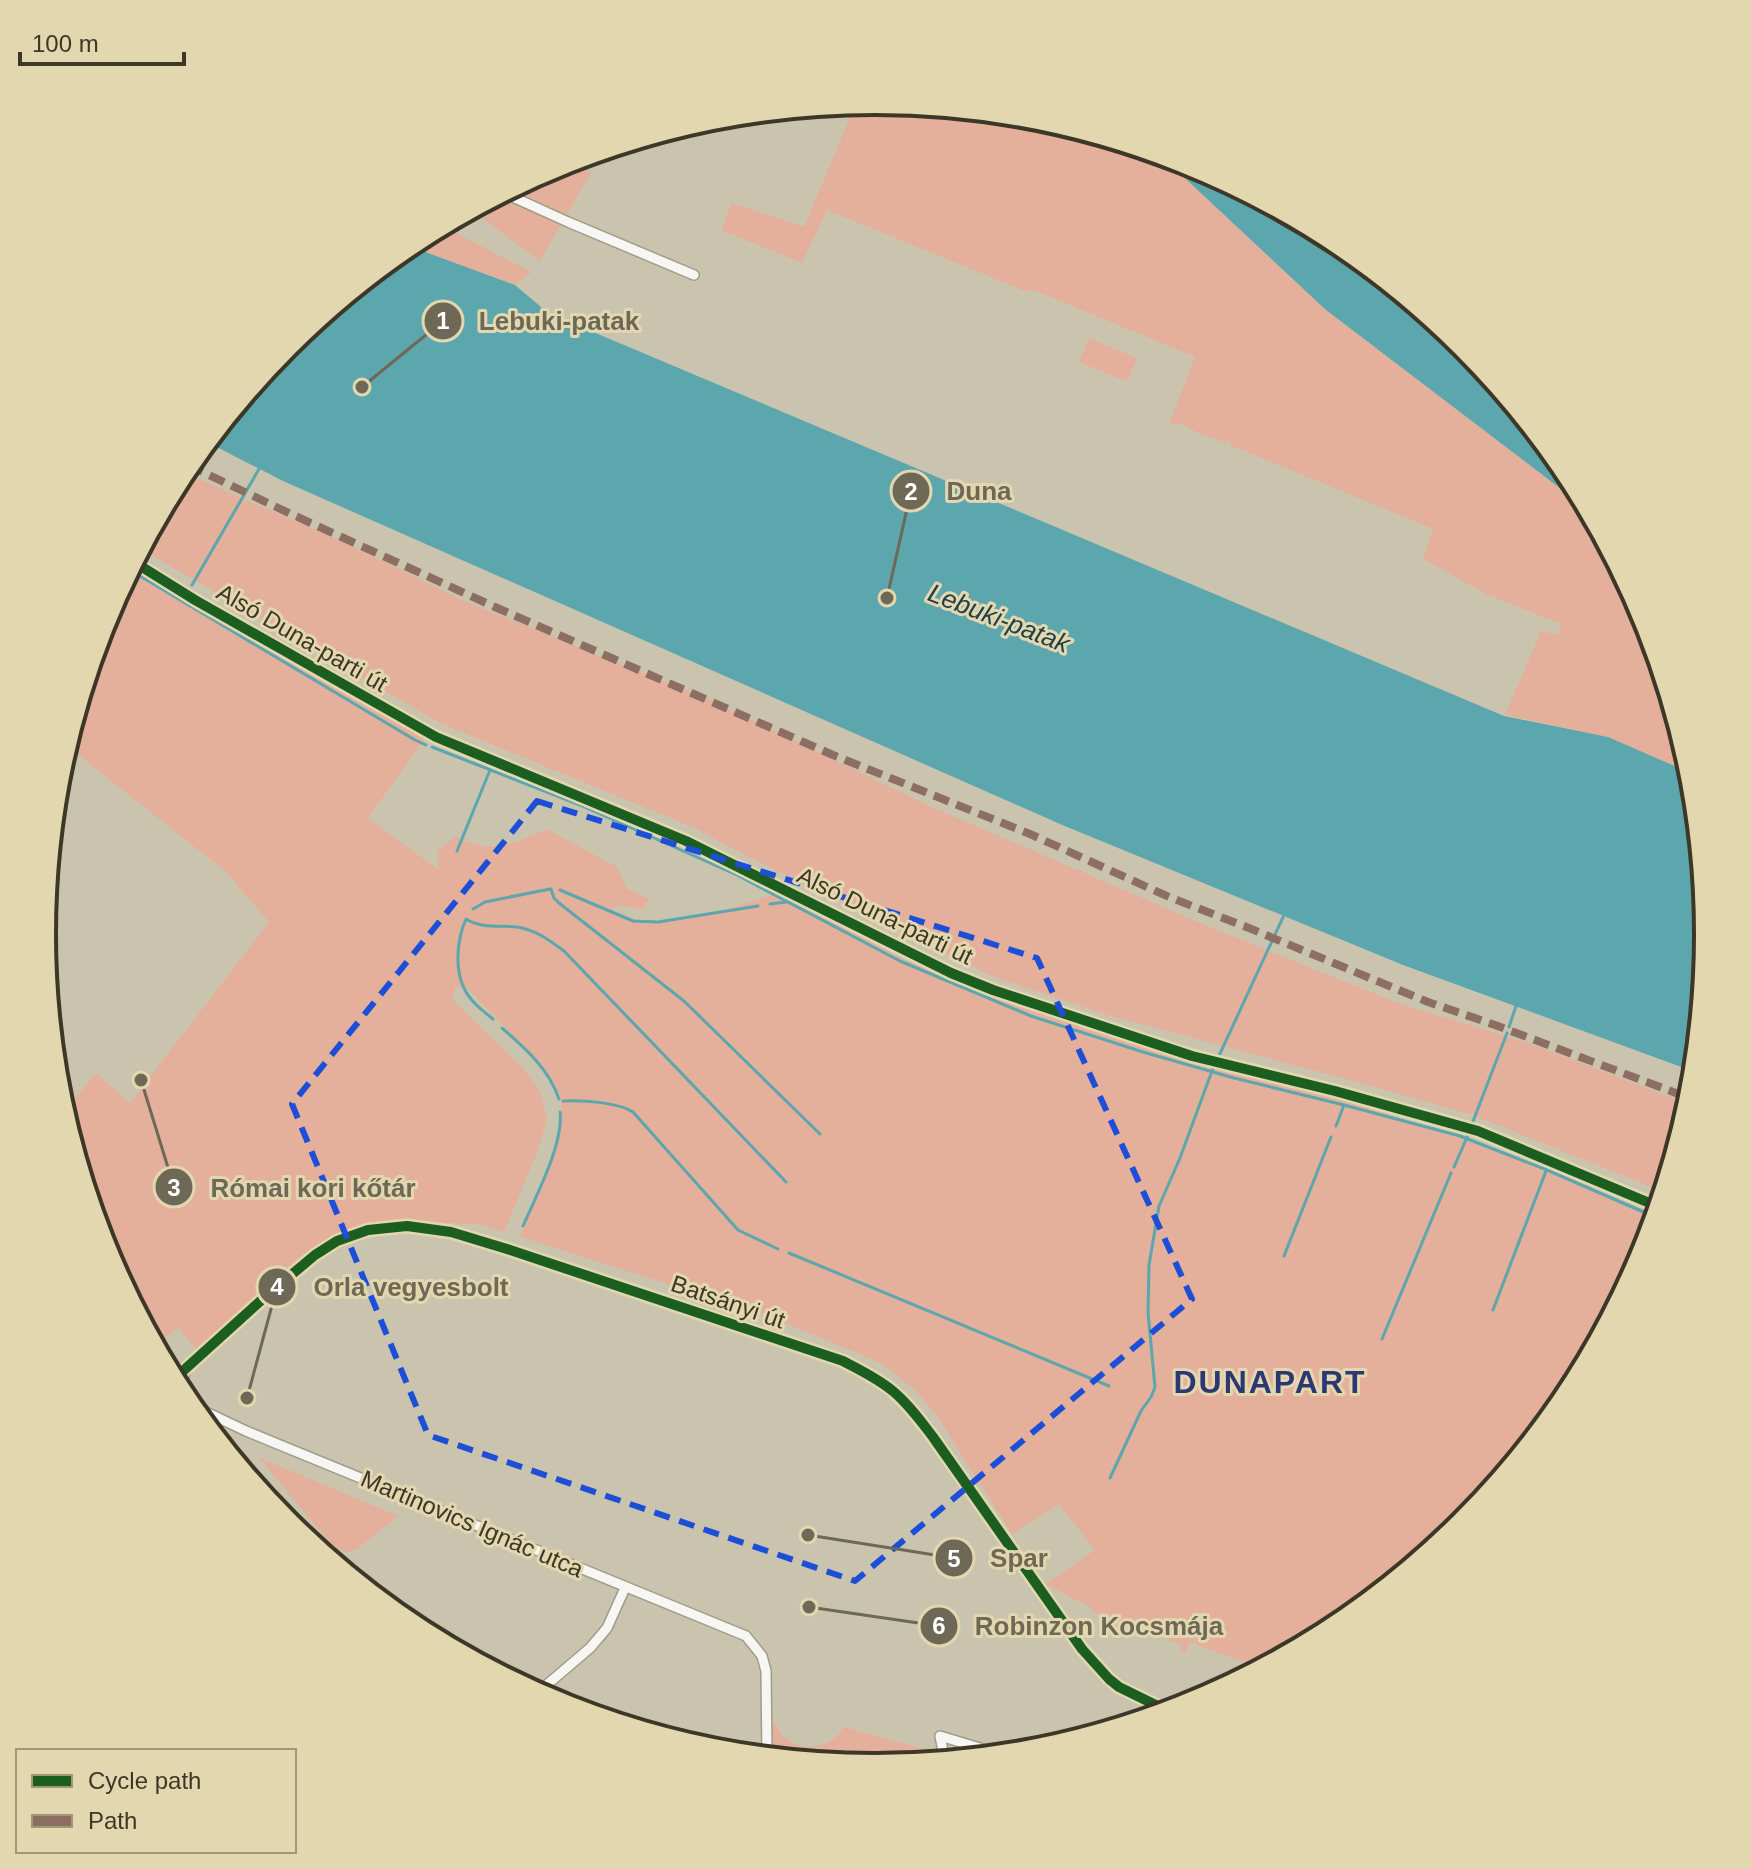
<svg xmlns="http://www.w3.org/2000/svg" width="1751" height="1869" viewBox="0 0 1751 1869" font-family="Arial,sans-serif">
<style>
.green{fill:#e4b09b}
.water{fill:#5ca6ae}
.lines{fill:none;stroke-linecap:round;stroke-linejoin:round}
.stream{stroke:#5ca6ae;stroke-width:3}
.minor-casing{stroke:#a09c8b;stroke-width:12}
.minor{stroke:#f7f6f3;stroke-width:9}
.rail{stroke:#c5c3bd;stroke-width:3;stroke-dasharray:4 8;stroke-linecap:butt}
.quiet{stroke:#8d6e63;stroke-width:8;stroke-dasharray:16 8;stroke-linecap:butt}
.cycleway-casing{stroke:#e3d7b0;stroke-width:15}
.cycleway{stroke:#1b5e20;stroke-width:10}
.marked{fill:none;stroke:#1d4ed8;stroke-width:6;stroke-dasharray:16 10;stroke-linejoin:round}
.labels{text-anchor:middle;stroke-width:6;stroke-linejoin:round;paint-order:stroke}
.street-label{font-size:24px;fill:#3c3727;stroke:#e3d7b0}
.water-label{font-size:26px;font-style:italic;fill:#214147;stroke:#e3d7b0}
.district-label{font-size:32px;font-weight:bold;letter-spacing:2px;fill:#2d3872;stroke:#e3d7b0}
.rim{fill:none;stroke:#3c3727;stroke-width:4}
.leader{fill:none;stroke:#6e6857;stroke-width:3}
.callout-dot{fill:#6e6857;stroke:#e3d7b0;stroke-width:3}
.mark-label{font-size:24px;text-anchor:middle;font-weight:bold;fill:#fff}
.callout-label{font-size:26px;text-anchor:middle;font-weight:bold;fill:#6e6857;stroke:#e3d7b0;stroke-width:6;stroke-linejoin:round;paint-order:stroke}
</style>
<rect width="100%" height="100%" fill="#cac4af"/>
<!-- green -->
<path class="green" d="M876 101 1039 117 1158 153 1326 310 1590 511 1646 616 1693 774 1608 737 1505 715 1541 631 1557 635 1561 624 1488 595 1423 559 1433 529 1230 445 1231 442 1227 441 1226 443 1206 435 1205 436C1193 432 1183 420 1169 424L1195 357 1031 289 1027 292 827 210 802 263 721 230 732 203 804 227 856 103Z
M567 161 591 173 540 261 471 210 557 164Z
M442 226 532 272 515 285 428 253 411 242Z
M1089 338 1137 358 1127 382 1079 362Z
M182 472 335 538 464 601 712 701 934 808 1210 927 1398 1003 1534 1045 1691 1105 1664 1192 1475 1116 1368 1085 1107 1015 992 976 743 854 697 829 440 723 141 549Z
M132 566 425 739 368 818 439 870 437 851 455 837C497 855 507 845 547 829L617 867 627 889 650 899 642 910 624 906 614 907 613 911C622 914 633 919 643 921 677 928 744 904 778 893L905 960 1084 1027 1200 1062 1324 1093 1472 1142 1657 1215 1645 1254 1568 1398 1465 1524 1338 1628 1261 1669 1190 1642 1185 1653 1180 1651 1182 1645 1109 1618 1110 1616 1099 1612 1097 1614 1091 1611 1092 1608 1046 1584 1095 1550 1059 1504 1012 1534 937 1416 916 1391 881 1363 768 1316 520 1237C535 1200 569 1137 560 1098 557 1088 551 1079 546 1070L468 989 455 986 453 1000 523 1068 540 1091 547 1120 536 1155 504 1232 479 1224 393 1221 341 1234 294 1264 196 1349 179 1328 160 1341 153 1343 105 1253 63 1113 96 1073 130 1103 269 922 225 871 66 745 106 615Z
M258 1457 398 1516 356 1550 346 1552 332 1545Z
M772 1723H775C788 1754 827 1754 844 1727L935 1752 937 1762 875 1768 773 1758Z"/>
<!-- water -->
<path class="water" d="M1158 153 1195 165 1339 242 1465 345 1569 472 1590 511 1326 310Z
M411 242 428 253 515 285 548 313 1504 716 1608 737 1693 774 1709 935 1695 1072 1403 965 1060 824 283 481 207 442 286 345Z"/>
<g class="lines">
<!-- stream -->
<path class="stream" d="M130 570 415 740 426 745
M192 585 259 469
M432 747 580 805 737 875 900 961 1031 1016 1143 1052 1234 1078 1344 1105 1460 1136 1547 1170 1655 1217
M457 851 490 770
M551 889 554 898 559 903 684 1001 820 1134
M560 890 633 921 658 922 758 906
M770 904 786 902
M473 909 485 902 550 889
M493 1019C483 1011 471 1002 465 990 454 970 457 939 466 919 482 929 500 925 517 927 536 930 549 940 564 951L786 1182
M1509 1027 1516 1006
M502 1028C525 1048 549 1069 559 1099
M563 1101C582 1100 617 1102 633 1112L738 1230 778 1249
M1472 1124 1507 1033
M1336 1126 1344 1105
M1454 1167 1468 1135
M523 1226C536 1196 564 1143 560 1112
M789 1253 1109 1386
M1284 1256 1331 1137
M1493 1310 1546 1171
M1382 1339 1451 1173
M1110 1478 1141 1411 1151 1397 1155 1387 1148 1312 1149 1265 1159 1206 1180 1158 1212 1071 1284 915"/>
<!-- minor casing -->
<g class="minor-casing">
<path id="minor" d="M504 193 568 222 694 275
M134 562 195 600 436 737 686 841 951 973 993 990 1192 1056 1335 1091 1478 1131 1659 1207
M173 1380 266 1296 315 1255 337 1241 368 1230 407 1226 451 1232 507 1249 843 1361C860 1370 879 1379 894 1392 909 1405 921 1421 933 1437L1082 1649 1109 1679 1119 1687 1170 1712
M184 1399 183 1378 187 1367
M187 1403 246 1431 746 1636 762 1656 766 1671 767 1757
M536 1694 590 1648 607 1628 625 1588
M969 1759 985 1750
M945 1761 940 1736 1003 1755"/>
</g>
<!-- minor -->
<use href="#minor" class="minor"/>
<!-- rail -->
<path class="rail" d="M461 216 670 359 1499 701"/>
<!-- quiet -->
<path class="quiet" d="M188 465 291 514 495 607 833 755 1030 834 1169 897 1244 926 1428 1002 1495 1025 1692 1099"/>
<!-- cycleway casing -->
<g class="cycleway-casing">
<path id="cycleway" d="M134 562 195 600 436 737 686 841 951 973 993 990 1192 1056 1335 1091 1478 1131 1659 1207
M173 1380 266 1296 315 1255 337 1241 368 1230 407 1226 451 1232 507 1249 843 1361C860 1370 879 1379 894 1392 909 1405 921 1421 933 1437L1082 1649 1109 1679 1119 1687 1170 1712"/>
</g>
<!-- cycleway -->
<use href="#cycleway" class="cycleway"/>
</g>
<!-- marked area -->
<path class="marked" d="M537 801 1037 958 1192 1299 855 1581 428 1435 292 1104Z"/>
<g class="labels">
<!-- street labels -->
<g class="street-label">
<text transform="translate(302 638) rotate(30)" y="8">Alsó Duna-parti út</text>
<text transform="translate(885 916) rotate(26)" y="8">Alsó Duna-parti út</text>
<text transform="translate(728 1302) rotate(19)" y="8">Batsányi út</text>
<text transform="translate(472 1524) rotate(23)" y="8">Martinovics Ignác utca</text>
</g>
<!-- water labels -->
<g class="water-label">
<text transform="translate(999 618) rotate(21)" y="9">Lebuki-patak</text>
</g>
<!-- district labels -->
<g class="district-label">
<text x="1270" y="1393">DUNAPART</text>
</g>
</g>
<!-- crop -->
<path d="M0 0H1751V1869H0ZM56 934a819 819 0 1 1 1638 0a819 819 0 1 1-1638 0Z" fill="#e3d7b0" fill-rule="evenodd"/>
<path class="rim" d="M56 934a819 819 0 1 1 1638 0a819 819 0 1 1-1638 0Z"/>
<!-- callouts -->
<path class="leader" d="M362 387L443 321M887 598L911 491M141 1080L174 1187M247 1398L277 1287M808 1535L954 1558M809 1607L939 1626"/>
<g class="callout-dot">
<circle cx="362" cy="387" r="8"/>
<circle cx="887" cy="598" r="8"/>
<circle cx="141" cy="1080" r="8"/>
<circle cx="247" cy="1398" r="8"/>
<circle cx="808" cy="1535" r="8"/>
<circle cx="809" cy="1607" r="8"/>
<circle cx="443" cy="321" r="20"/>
<circle cx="911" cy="491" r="20"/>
<circle cx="174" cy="1187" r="20"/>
<circle cx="277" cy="1287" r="20"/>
<circle cx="954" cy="1558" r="20"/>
<circle cx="939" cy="1626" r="20"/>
</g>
<g class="mark-label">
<text x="443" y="329">1</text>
<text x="911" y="500">2</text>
<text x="174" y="1196">3</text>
<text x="277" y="1295">4</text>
<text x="954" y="1567">5</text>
<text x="939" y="1634">6</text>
</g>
<g class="callout-label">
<text x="559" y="330">Lebuki-patak</text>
<text x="979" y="500">Duna</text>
<text x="313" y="1197">Római kori kőtár</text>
<text x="411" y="1296">Orla vegyesbolt</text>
<text x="1019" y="1567">Spar</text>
<text x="1099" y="1635">Robinzon Kocsmája</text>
</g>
<!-- legend -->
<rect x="16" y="1749" width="280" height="104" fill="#e3d7b0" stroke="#a09779" stroke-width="2"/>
<rect x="32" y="1775" width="40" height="12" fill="#1b5e20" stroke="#a09779" stroke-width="2"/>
<text x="88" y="1789" font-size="24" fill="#3c3727">Cycle path</text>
<rect x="32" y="1815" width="40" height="12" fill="#8d6e63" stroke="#a09779" stroke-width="2"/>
<text x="88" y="1829" font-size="24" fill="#3c3727">Path</text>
<!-- scale -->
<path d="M20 52v12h164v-12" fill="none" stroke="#3c3727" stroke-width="4"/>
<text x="32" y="52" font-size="24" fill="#3c3727" stroke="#e3d7b0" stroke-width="6" paint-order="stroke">100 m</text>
</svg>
